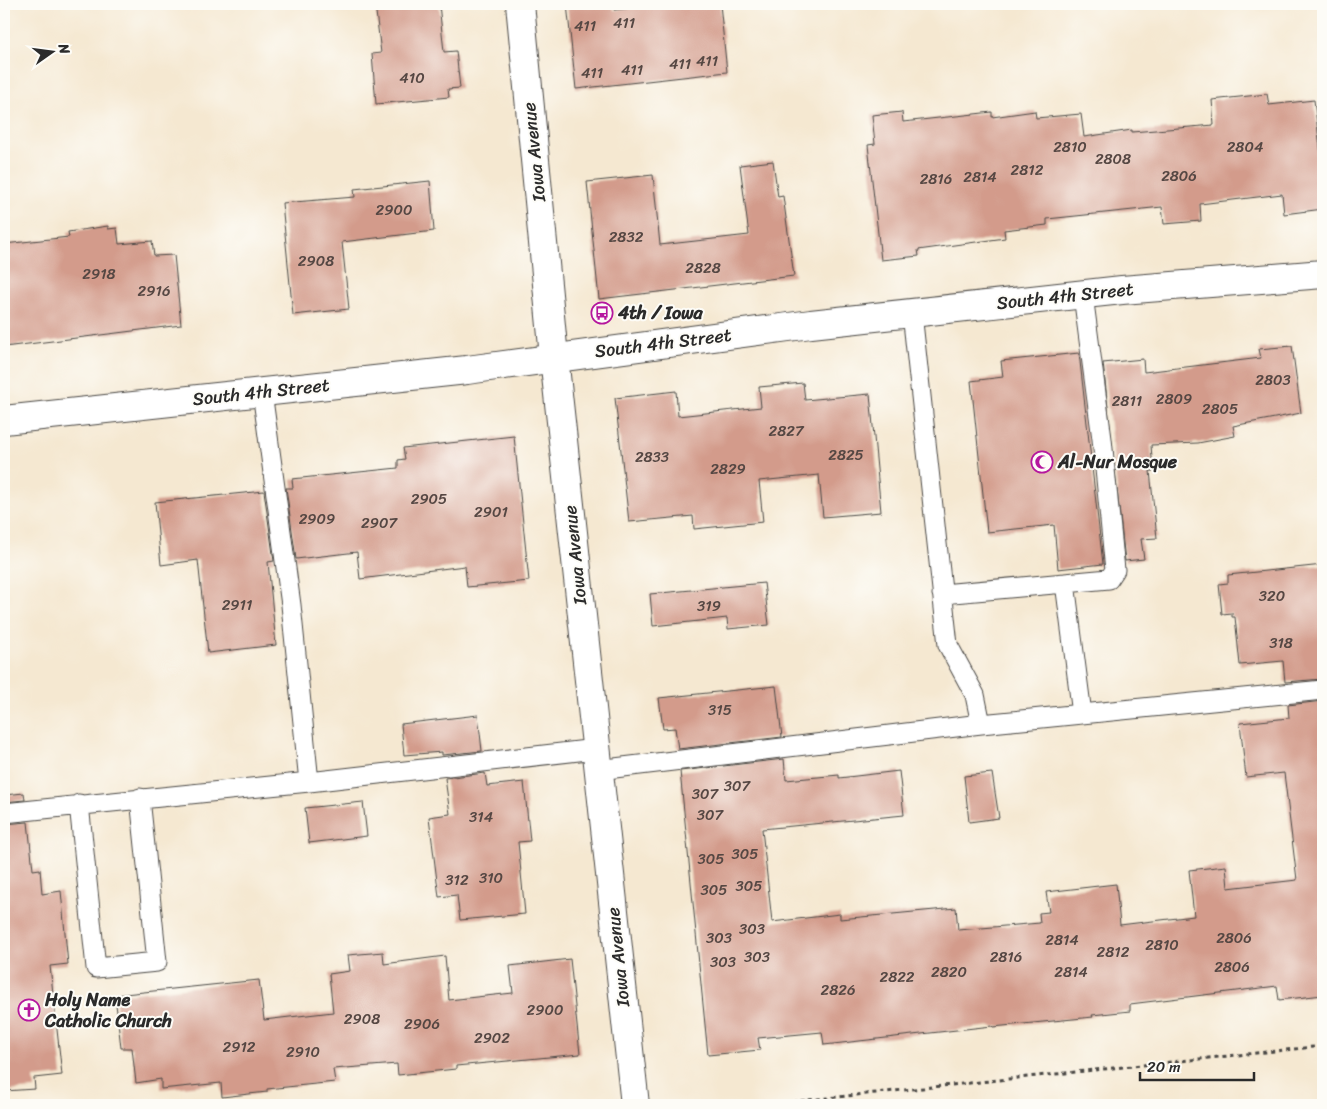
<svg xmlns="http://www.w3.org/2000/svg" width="1327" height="1109" viewBox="0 0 1327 1109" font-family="Sriracha,sans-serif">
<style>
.building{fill:#d39b8b}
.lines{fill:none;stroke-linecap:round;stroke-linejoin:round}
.lane-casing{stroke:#494744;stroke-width:21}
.street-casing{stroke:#494744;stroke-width:30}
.secondary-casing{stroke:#494744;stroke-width:30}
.path{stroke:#494744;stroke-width:3;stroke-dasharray:4 4;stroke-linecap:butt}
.lane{stroke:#fff;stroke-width:19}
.street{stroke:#fff;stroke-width:28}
.secondary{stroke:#fff;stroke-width:28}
.labels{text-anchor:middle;stroke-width:4;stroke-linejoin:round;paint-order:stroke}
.number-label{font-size:15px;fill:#554743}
.street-label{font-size:18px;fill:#2b2b2b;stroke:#fdfcf7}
.poi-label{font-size:18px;font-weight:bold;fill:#2b2b2b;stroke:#fdfcf7;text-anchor:start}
</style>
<rect width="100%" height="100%" fill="#fdfcf7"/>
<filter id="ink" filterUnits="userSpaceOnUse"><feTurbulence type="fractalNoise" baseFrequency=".02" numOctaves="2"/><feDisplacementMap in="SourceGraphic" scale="10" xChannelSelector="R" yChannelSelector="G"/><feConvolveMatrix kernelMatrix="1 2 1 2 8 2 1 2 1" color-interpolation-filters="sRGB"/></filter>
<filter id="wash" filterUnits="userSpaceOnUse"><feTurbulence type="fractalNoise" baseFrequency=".0096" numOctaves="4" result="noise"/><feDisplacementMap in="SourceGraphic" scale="20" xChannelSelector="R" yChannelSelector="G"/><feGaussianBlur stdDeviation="1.12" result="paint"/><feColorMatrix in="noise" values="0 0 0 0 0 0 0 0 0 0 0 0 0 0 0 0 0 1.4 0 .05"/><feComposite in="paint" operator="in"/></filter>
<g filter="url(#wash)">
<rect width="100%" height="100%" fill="#f5e8d1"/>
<g id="blocks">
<!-- building -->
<path class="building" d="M375 4H439L444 52 456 51 460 88 448 89 449 97 376 104 372 54 381 53Z
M567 4H613L614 10 672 4H720L727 72 576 89Z
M1267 94 1269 105 1314 100 1323 172V209L1284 214 1282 194 1200 204 1201 221 1164 224 1162 207 1047 219V225L1004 230 1005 238 918 250 919 256 881 260 868 145 875 144 872 115 902 112 903 122 992 112V117L1035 111 1036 118 1081 114 1084 137 1132 130V132L1214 125 1212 100Z
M773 161 778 197 783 196 794 276 599 299 587 182 653 175 660 245 749 235 740 165Z
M430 181 434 231 342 242 349 309 293 315 282 203 355 197 354 189Z
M108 226V229L117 228 119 244 152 241 154 256 174 255 181 325 4 347V244L69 237 68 232Z
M1292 346 1301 413 1233 426 1235 436 1198 443 1151 445 1153 471H1150L1157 538 1141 539 1144 559 1125 561 1103 363 1143 359 1144 372 1261 358 1259 349Z
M1079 353 1103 564 1058 569 1054 525 987 532 971 381 1003 377 1001 361Z
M803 383 805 400 870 394 881 512 823 517 819 475 759 481 763 522 694 529 693 516 629 522 615 398 676 391 678 416 761 407 759 387Z
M514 436 529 581 467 587 465 566 360 579 357 552 296 559 286 488H293L292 479 398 468V460L405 459 403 448Z
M264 491 274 561 268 562 276 645 208 653 198 560 161 565 155 502Z
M1323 565V679L1285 682 1283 661 1240 665 1235 617H1232V613L1222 614 1219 584 1228 583V575Z
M764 583 769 625 728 629 727 618 653 626 650 594Z
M776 686 782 737 678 749 675 728 663 729 659 698Z
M1323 701V995L1279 1000 1277 986 1130 1004V1011L1092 1015 1093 1017 993 1027 992 1026 824 1045 822 1032 758 1038 760 1050 708 1055 680 771 784 759 786 780 839 775V778L899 771 904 815 762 829 772 922 840 914V919L956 908 958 930 1040 923 1039 913 1049 912 1046 892 1116 884 1120 925 1194 916 1189 870 1226 866 1228 888 1297 880 1284 773 1246 777 1240 723 1289 718 1288 705Z
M478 715 482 751 442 755V752L404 755 401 724Z
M485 773 487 786 524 782 530 841 518 842 525 914 460 920 457 895 439 897 429 817 450 814 445 778Z
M992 773 999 818 969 822 964 776Z
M24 793 25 800 4 802V795Z
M363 802 367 836 309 843 305 808Z
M28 822 33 870 40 869 42 894 61 891 68 964 50 966 62 1075 34 1078 35 1089 4 1091V824Z
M383 952 384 964 445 956 449 1000 513 993 510 966 570 959 580 1054 456 1066V1069L398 1075 397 1064 333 1069 335 1082 267 1089V1092L222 1097 221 1083 161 1089V1079L136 1083 132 1048H121L115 995 259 980 264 1020 333 1012 329 974 350 971 348 955Z"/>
</g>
</g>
<g filter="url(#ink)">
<use href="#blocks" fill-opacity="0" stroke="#494744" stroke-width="1"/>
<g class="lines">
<!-- lane casing -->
<g class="lane-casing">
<path id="lane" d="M912 313 948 645 975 695 981 724
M262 392 291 605 309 782
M1065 583 1109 579 1115 570 1102 439 1083 295
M942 594 1065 583 1082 714
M598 770 981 724 1323 690
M79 804 96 968 157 962 140 798
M4 813 309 782 596 749"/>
</g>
<!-- street casing -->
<g class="street-casing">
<path id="street" d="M520 4 554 357 635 1105"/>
</g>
<!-- secondary casing -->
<g class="secondary-casing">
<path id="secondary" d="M4 420 467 370 811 324 1122 290 1323 274"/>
</g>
<!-- path -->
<path class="path" d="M761 1105 1323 1046"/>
<!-- lane -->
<use href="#lane" class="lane"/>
<!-- street -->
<use href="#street" class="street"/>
<!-- secondary -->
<use href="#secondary" class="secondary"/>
</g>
</g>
<!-- icons -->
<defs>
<g id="bus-ring" transform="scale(1.125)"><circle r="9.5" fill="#fdfcf7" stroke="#b5179e" stroke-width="1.5"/><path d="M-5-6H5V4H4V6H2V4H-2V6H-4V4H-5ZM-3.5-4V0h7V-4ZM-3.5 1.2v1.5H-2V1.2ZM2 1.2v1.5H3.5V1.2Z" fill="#b5179e"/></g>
<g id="mosque-ring" transform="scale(1.125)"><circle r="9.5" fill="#fdfcf7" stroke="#b5179e" stroke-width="1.5"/><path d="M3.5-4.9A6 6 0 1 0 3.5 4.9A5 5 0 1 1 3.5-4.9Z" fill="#b5179e"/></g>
<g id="church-ring" transform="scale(1.125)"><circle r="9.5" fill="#fdfcf7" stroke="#b5179e" stroke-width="1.5"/><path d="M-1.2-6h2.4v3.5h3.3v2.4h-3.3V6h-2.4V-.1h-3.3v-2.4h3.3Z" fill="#b5179e"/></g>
</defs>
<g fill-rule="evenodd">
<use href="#bus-ring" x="602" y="313"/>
<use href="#mosque-ring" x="1042" y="462"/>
<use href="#church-ring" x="29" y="1010"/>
</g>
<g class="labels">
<!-- number labels -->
<g class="number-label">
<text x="624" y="28">411</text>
<text x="585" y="31">411</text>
<text x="707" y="66">411</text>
<text x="680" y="69">411</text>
<text x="632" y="75">411</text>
<text x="592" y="78">411</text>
<text x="412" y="83">410</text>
<text x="1070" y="152">2810</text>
<text x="1245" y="152">2804</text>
<text x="1113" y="164">2808</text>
<text x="1027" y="175">2812</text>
<text x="1179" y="181">2806</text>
<text x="980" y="182">2814</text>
<text x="936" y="184">2816</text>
<text x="394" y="215">2900</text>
<text x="626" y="242">2832</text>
<text x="316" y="266">2908</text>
<text x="703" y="273">2828</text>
<text x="99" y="279">2918</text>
<text x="154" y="296">2916</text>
<text x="1273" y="385">2803</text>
<text x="1174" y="404">2809</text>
<text x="1127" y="406">2811</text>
<text x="1220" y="414">2805</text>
<text x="786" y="436">2827</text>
<text x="846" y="460">2825</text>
<text x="652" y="462">2833</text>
<text x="728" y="474">2829</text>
<text x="429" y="504">2905</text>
<text x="491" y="517">2901</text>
<text x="317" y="524">2909</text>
<text x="379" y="528">2907</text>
<text x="1272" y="601">320</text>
<text x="237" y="610">2911</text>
<text x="709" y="611">319</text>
<text x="1281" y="648">318</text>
<text x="720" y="715">315</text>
<text x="737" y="791">307</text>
<text x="705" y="799">307</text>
<text x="710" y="820">307</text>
<text x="481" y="822">314</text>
<text x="745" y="859">305</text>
<text x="711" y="864">305</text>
<text x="491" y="883">310</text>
<text x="457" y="885">312</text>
<text x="749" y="891">305</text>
<text x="714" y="895">305</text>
<text x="752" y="934">303</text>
<text x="719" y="943">303</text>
<text x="1234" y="943">2806</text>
<text x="1062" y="945">2814</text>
<text x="1162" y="950">2810</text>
<text x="1113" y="957">2812</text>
<text x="757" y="962">303</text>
<text x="1006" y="962">2816</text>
<text x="723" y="967">303</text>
<text x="1232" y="972">2806</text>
<text x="949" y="977">2820</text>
<text x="1071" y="977">2814</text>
<text x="897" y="982">2822</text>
<text x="838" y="995">2826</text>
<text x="545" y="1015">2900</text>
<text x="362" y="1024">2908</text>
<text x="422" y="1029">2906</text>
<text x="492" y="1043">2902</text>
<text x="239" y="1052">2912</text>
<text x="303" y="1057">2910</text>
</g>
<!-- street labels -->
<g class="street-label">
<text transform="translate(534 152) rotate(-96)" y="6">Iowa Avenue</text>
<text transform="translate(1065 296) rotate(-6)" y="6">South 4th Street</text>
<text transform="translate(663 343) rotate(-7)" y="6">South 4th Street</text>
<text transform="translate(261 392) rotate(-6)" y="6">South 4th Street</text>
<text transform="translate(575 555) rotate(-96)" y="6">Iowa Avenue</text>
<text transform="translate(618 957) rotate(-96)" y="6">Iowa Avenue</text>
</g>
<!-- poi labels -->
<g class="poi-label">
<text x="618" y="319">4th / Iowa</text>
<text x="1058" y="468">Al-Nur Mosque</text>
<text x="45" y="1006">Holy Name<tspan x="45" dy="21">Catholic Church</tspan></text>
</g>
</g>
<!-- margin -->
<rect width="1327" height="1109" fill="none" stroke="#fdfcf7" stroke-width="20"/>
<!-- north arrow -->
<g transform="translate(52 52) rotate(76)" stroke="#fdfcf7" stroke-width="4" paint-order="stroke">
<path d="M0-4L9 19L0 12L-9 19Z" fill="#2b2b2b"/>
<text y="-8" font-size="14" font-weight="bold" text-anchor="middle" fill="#2b2b2b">N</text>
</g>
<!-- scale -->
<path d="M1140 1072v8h114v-8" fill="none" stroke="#2b2b2b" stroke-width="2.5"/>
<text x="1147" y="1072" font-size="15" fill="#2b2b2b" stroke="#fdfcf7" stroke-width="4" paint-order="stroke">20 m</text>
</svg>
